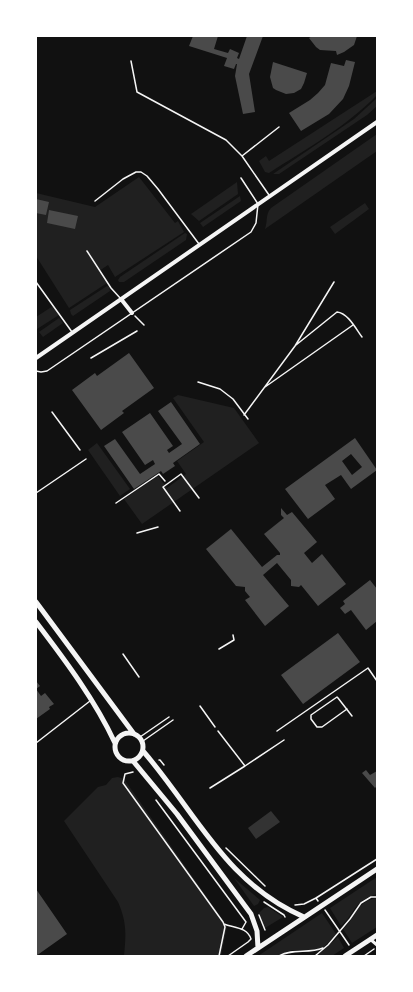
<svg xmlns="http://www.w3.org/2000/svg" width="413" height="992" viewBox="0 0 413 992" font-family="Inter,sans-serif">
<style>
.green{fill:#202020}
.water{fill:#333}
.building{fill:#4a4a4a;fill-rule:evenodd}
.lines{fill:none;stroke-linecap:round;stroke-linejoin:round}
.path{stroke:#f5f5f5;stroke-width:1.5}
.service{stroke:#f5f5f5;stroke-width:1.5}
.minor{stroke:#f5f5f5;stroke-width:3}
.tertiary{stroke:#f5f5f5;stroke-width:4}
.primary{stroke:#f5f5f5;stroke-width:5}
</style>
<rect width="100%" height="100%" fill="#111"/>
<!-- green -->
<path class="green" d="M377 91V95C346 127 306 149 269 173L265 172 259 161 266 156 269 161Z
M377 98V106L367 115 279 174H273L354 119Z
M377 134V151L265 229C268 221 265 215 271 208Z
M139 177 175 223 178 221 184 232 115 277 108 265 99 271 107 283 69 308 36 256V193L95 207Z
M237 182 238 194 199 221 191 214Z
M240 196 241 201 203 227 200 223Z
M365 203 369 209 335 234 330 227Z
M185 233 187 234 186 240 124 282H119L118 280 120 277Z
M107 286 109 287 110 291 73 316 71 314 70 310Z
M53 306 59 315 37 329 36 327V317Z
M59 318 63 323 43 337 39 332Z
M178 395 234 408 259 443 142 524 124 499 158 476 167 488 186 474 177 461 204 442 173 398Z
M97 443 130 489 120 496 88 450Z
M118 777 124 779 227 926 221 956H124C126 935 127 922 118 902L64 821 98 787 106 785 112 778Z
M377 877V894C352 902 357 911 341 926L330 908Z
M234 878 260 900 258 904 254 906Z
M377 898V927L352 943 343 929C357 917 356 901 377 898Z
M268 907 283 917 265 928 259 913 264 908Z
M322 913 336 934 324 947 320 949 309 951 292 950 277 956H258Z
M338 937 344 948 332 956H317Z"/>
<!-- water -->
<path class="water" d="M271 811 280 822 256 839 248 828Z"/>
<!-- building -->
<path class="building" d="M193 36H218L214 49 228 53 230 49 239 53 237 58 239 59 247 36H263L249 74 255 112 243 114 235 76 237 64H236L234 69 224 66 227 58 189 46Z
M312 36H357L354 45 344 52 337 55 336 51 320 50 316 47 309 38Z
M346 60 355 62 349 86 343 99 329 114 301 131 289 113 310 100 318 93 325 85 331 63 344 66Z
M273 62 307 73 304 83 301 89 294 93 286 94 276 90 273 88 270 77Z
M36 199 49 202 46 215 36 213Z
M49 210 78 216 75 229 47 223Z
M129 353 154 388 122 411 124 413 101 430 72 390 95 373 97 376Z
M171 402 200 444 173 463 175 466 163 474 161 471 134 489 104 446 115 439 140 474 155 464 153 460 145 465 122 432 150 413 173 446 167 450 169 453 182 444 158 411Z
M355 438 377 470 351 489 341 475 325 485 335 499 308 519 285 489ZM351 454 362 467 352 475 342 461Z
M281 508 287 515 292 512 317 542 304 553 312 563 322 554 346 584 318 606 301 585 299 587 291 586V580L277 563 263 575 289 606 265 626 245 600 250 597 245 591V587L236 586 206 549 231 529 262 567 277 555H280V553L264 534 284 518 281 515Z
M370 580 377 589V621L366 630 351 610 345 614 340 608 345 604 343 601Z
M338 633 360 662 303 704 281 675Z
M36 681 40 686 36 689 41 696 45 693 54 704 49 707 50 709 36 719Z
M366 770 370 775 377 771V786L375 788 362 773Z
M36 889 67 934 36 956Z"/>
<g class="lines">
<!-- path -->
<path class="path" d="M135 316 144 325
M91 358 137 331
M116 503 159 474 165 481
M219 649 234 640 233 635
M200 706 215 727
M277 731 368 668 377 681
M159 760H160L164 765
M133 772 125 774 123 783 223 922 225 927 219 956
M156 800 246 922 242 929
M226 848 265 886
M316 898 377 859
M264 902 284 915 285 917
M295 905 304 904 316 898 318 901
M325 910 349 945
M259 915 265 930
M224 924C234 928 247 927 251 939L248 942 228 956
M279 956C293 948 308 954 323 948
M315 956 328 945 350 919 361 903 371 897H377
M364 956 374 949"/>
<!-- service -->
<path class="service" d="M131 61 137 92 226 140 242 156 269 195
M242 156 279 127
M95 201 123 179 136 172H141L147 176 158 189 199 244
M87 251 111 288 121 299
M36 282 72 332
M296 345 337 312C348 313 356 329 362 337
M36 371 41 372 47 371 251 232 256 223 258 204 241 178
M198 382 220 389 233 399 248 419
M265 387 353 325
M52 412 80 450
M244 415 295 346 334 282
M36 493 86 459
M180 511 163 487 181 474 199 498
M137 533 158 527
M123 654 139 677
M347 709 322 727H317L311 719V715L337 697 338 698 352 716
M140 737 169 717
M143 741 173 720
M36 743 90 701
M245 766 284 740
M210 788 245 766 218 731"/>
<!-- minor -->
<path class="minor" d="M370 939 377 945"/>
<!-- tertiary -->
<path class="tertiary" d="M121 299 132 313
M36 358 377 122"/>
<!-- primary -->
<path class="primary" d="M36 602 134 734
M36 622C65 660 95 700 115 743
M115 747a14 14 0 1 1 28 0a14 14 0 1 1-28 0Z
M143 751C196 812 225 883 304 917
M133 761 177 814 251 914 257 931 258 948
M246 956 377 869
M345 956 377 935"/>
</g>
<!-- border -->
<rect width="413" height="992" fill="none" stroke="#ffffff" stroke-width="74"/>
</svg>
